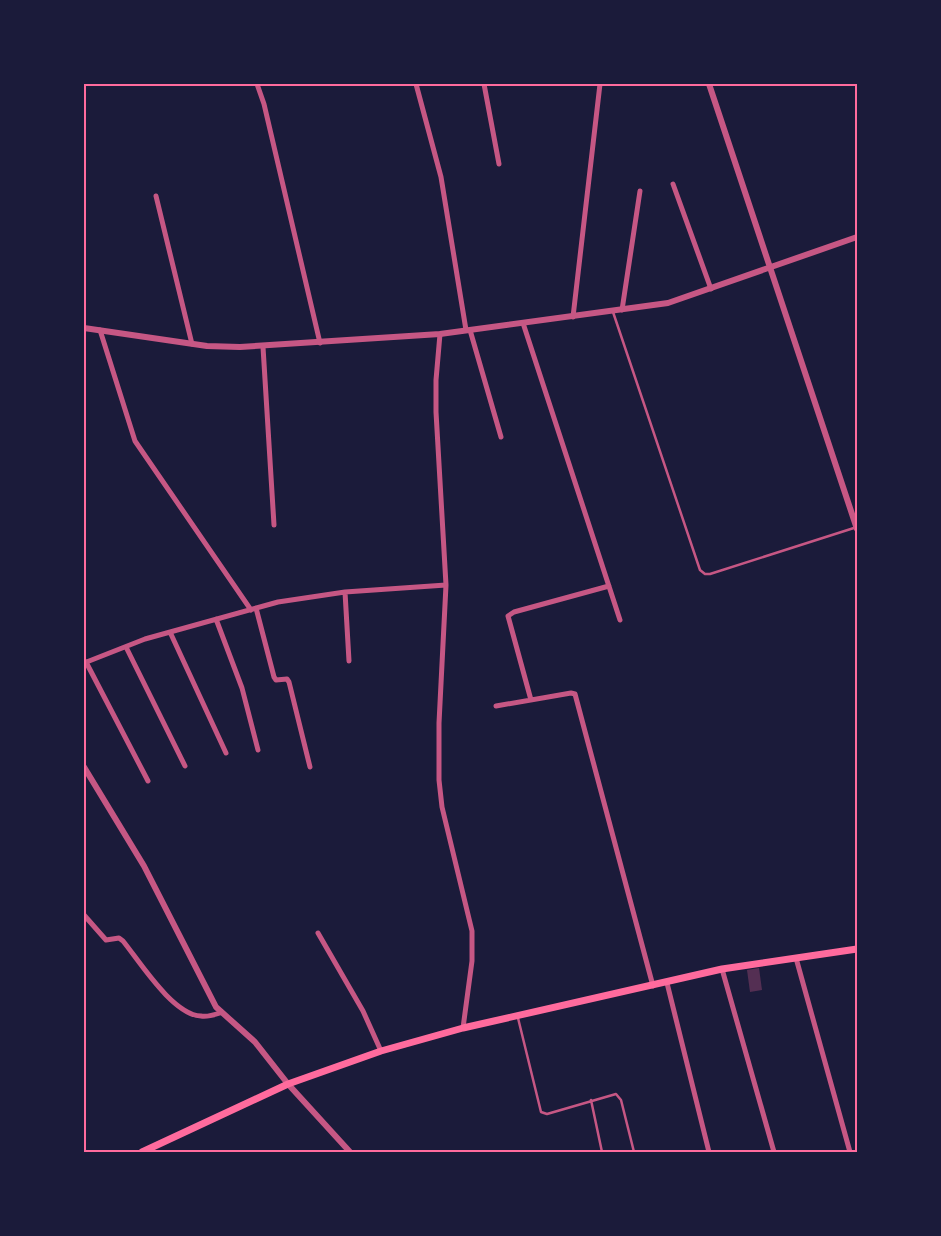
<svg xmlns="http://www.w3.org/2000/svg" width="941" height="1236" viewBox="0 0 941 1236" font-family="Montserrat,sans-serif">
<style>
.building{fill:#542f53}
.lines{fill:none;stroke-linecap:round;stroke-linejoin:round}
.service{stroke:#c65784;stroke-width:2.5}
.minor{stroke:#c65784;stroke-width:5}
.tertiary{stroke:#c65784;stroke-width:6}
.secondary{stroke:#ff6b9d;stroke-width:7}
.neatline{fill:none;stroke:#ff6b9d;stroke-width:2}
</style>
<rect width="100%" height="100%" fill="#1b1b3a"/>
<!-- building -->
<path class="building" d="M759 968 762 990 750 992 747 970Z"/>
<g class="lines">
<!-- service -->
<path class="service" d="M613 312 700 570 705 574H710L857 527
M518 1018 541 1112 547 1114 616 1094 621 1100 634 1152
M591 1100 602 1152"/>
<!-- minor -->
<path class="minor" d="M257 84 264 104 320 343
M416 84 441 177 466 330
M484 84 499 164
M673 184 711 289
M156 196 192 344
M622 310 640 191
M573 317 600 84
M523 323 620 620
M100 330 135 441 251 610
M470 330 501 437
M440 334 436 380V412L446 585 439 723V780L442 807 472 931V961L463 1028
M263 347 274 525
M345 592 349 661
M256 608 274 677 276 680 287 679 289 682 310 767
M216 619 242 688 258 750
M170 632 226 753
M126 647 185 766
M86 662 148 781
M84 663 145 639 278 602 345 592 446 585
M531 700 508 616 514 612 609 586
M496 706 571 693 575 694 653 986
M84 915 106 940 119 938 123 941C140 962 173 1015 201 1016 207 1017 214 1015 220 1013
M318 933 363 1011 381 1051
M796 958 850 1152
M722 969 774 1152
M667 983 709 1152"/>
<!-- tertiary -->
<path class="tertiary" d="M709 84 857 529
M84 328 207 346 240 347 440 334 668 303 857 237
M84 767 144 866 216 1007 255 1042 288 1084 350 1152"/>
<!-- secondary -->
<path class="secondary" d="M142 1152 288 1084 381 1051 463 1028 722 969 857 949"/>
</g>
<!-- border -->
<rect width="941" height="1236" fill="none" stroke="#1b1b3a" stroke-width="170"/>
<rect x="85" y="85" width="771" height="1066" class="neatline"/>
</svg>
